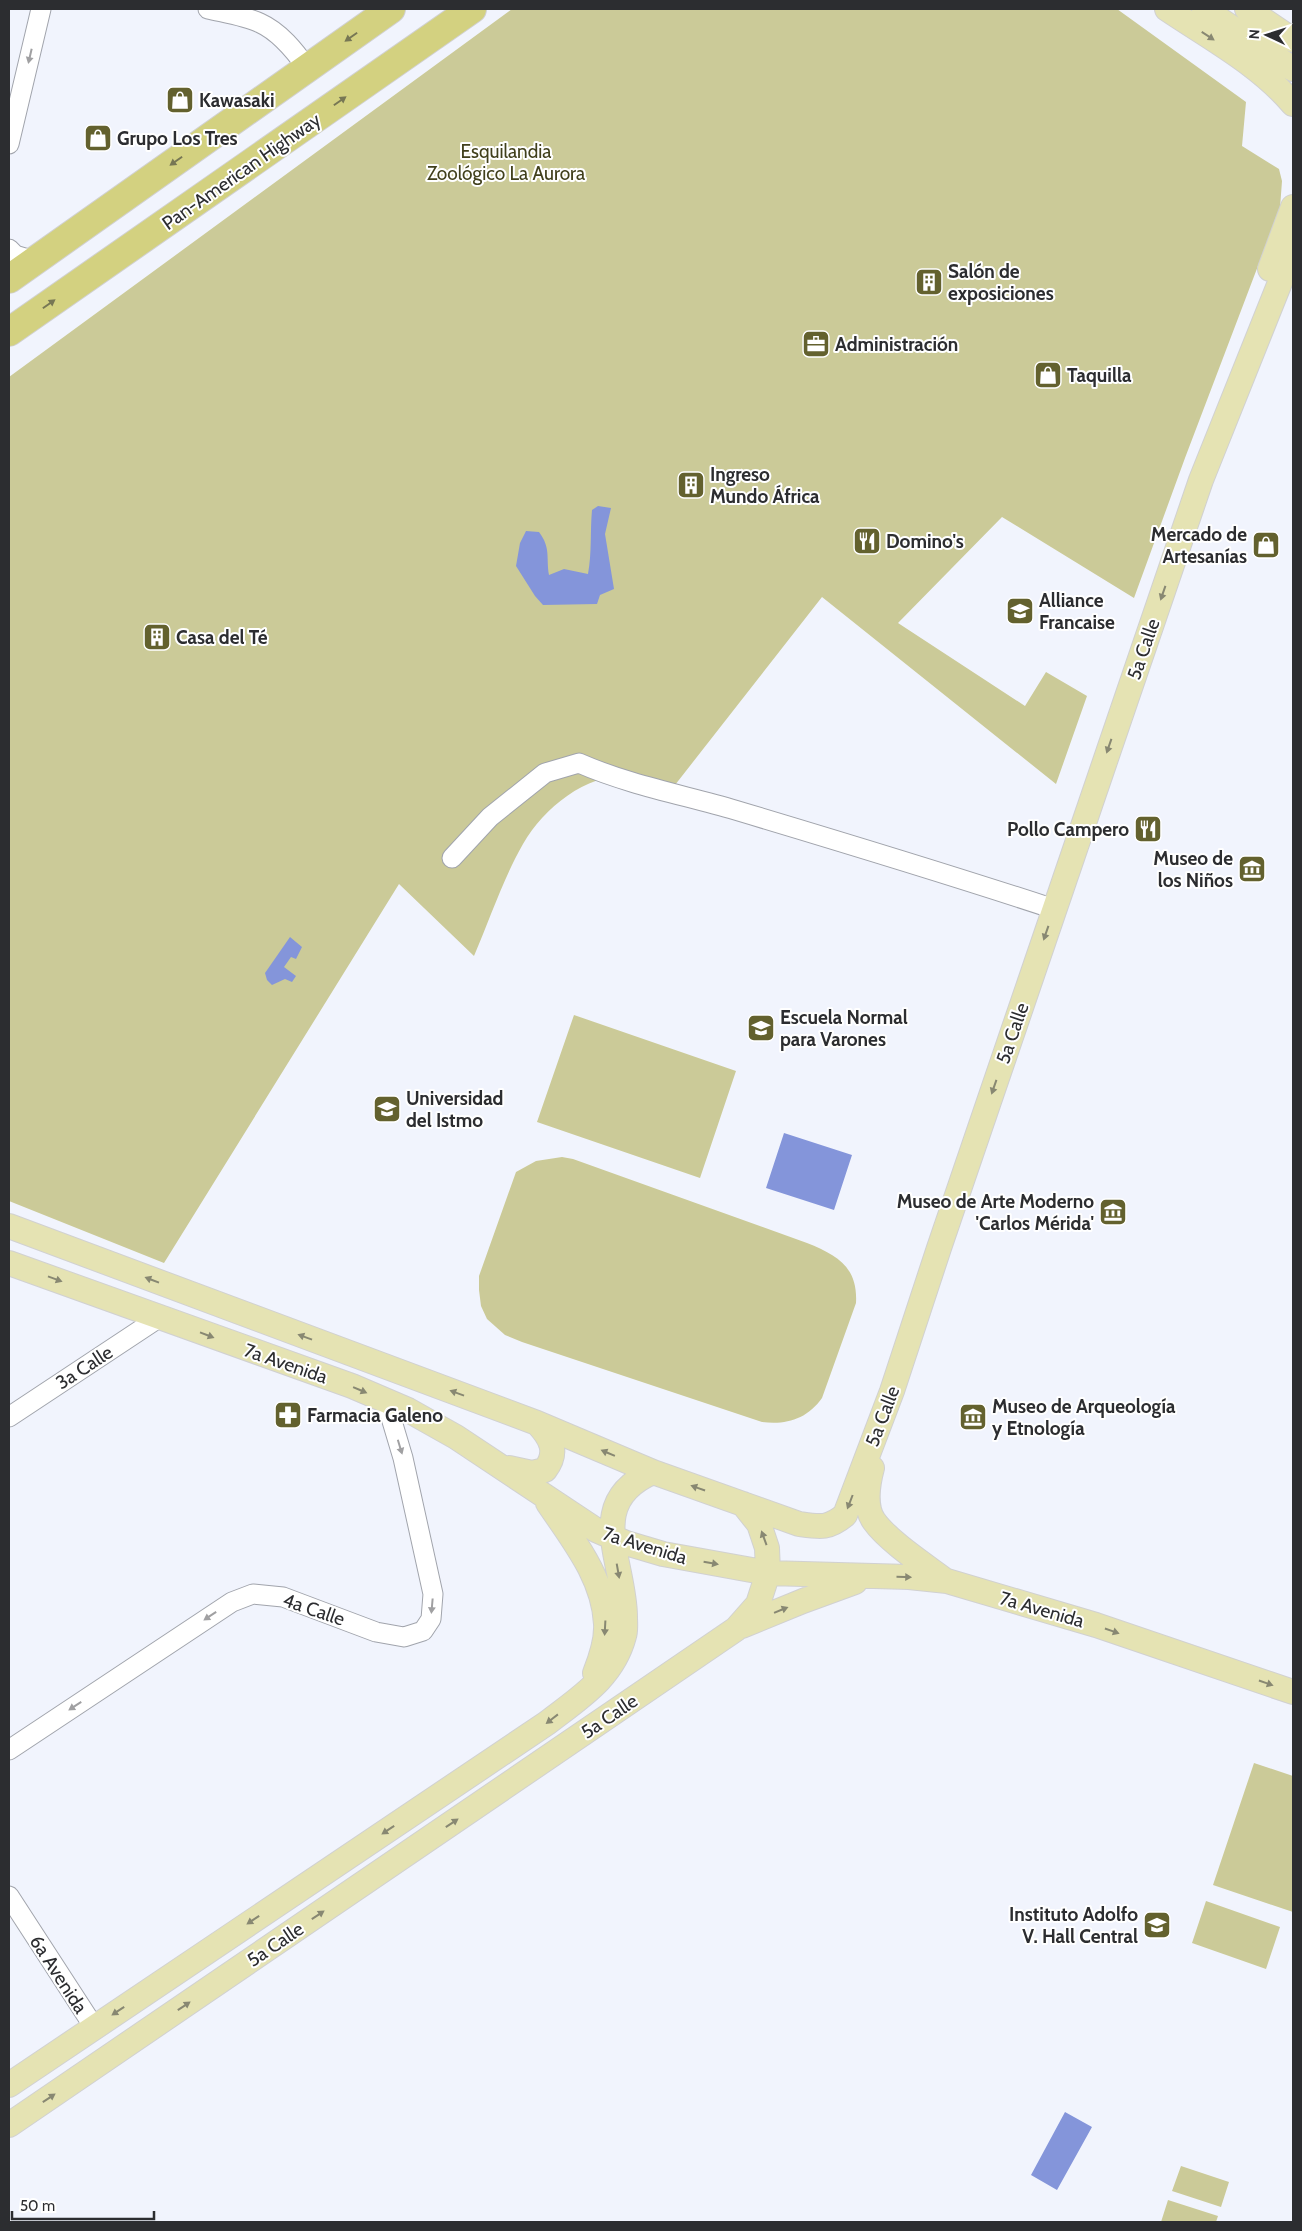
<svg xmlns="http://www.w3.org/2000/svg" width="1302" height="2231" viewBox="0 0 1302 2231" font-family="Cabin,sans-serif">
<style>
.green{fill:#cbca98}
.water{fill:#8495da}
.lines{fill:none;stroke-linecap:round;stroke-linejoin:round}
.minor-casing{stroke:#a1a4ac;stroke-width:21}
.major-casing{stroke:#d1d1d1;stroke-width:26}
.highway-casing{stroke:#d1d1d1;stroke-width:30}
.minor{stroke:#fff;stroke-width:19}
.major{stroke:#e5e3b3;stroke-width:24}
.highway{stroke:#d3d180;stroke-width:28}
.oneway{fill:#888872}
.oneway2{fill:#777754}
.oneway3{fill:#a0a0a2}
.labels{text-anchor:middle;stroke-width:4;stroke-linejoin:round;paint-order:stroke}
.poi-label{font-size:19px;font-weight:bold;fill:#2c2d30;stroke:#fff;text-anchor:start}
.park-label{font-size:19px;fill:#41401c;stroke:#fff}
.street-label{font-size:19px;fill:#2c2d30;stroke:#fff}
</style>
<rect width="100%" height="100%" fill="#f1f4fd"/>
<!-- green -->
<path class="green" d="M512 9H1117L1246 102 1242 146 1279 169 1282 181 1280 208 1185 458 1134 598 1002 517 898 623 1025 706 1046 672 1087 696 1056 784 822 597 675 785C662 781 649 776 634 775 589 772 545 806 523 844 503 879 490 919 474 956L399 884 164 1263 9 1201V377Z
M574 1015 736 1071 700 1178 537 1122Z
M562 1157 573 1159 807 1243C837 1255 858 1267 856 1303L822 1398C807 1419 787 1425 762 1422L522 1342 505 1335 487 1319 481 1306 479 1290V1276L516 1172 536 1161Z
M1254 1763 1293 1776V1912L1213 1885Z
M1206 1901 1280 1927 1266 1969 1192 1943Z
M1181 2166 1229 2182 1221 2207 1172 2191Z
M1168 2200 1218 2216 1216 2222H1161Z"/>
<!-- water -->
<path class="water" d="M598 506 611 508 605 534 614 589 600 595 597 604 543 605 535 596 516 566 520 543 526 531 539 532C551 548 546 557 549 575L564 569 588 574C592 553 590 532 592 510Z
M290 937 302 947 296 959 291 957 284 967 296 976 292 982 285 979 272 985 267 980 265 973Z
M784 1133 852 1155 834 1210 766 1188Z
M1065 2112 1092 2127 1057 2190 1031 2175Z"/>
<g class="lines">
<!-- minor casing -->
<g class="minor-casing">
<path id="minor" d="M208 9C225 13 245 16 260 23 280 32 295 51 307 68
M9 144 41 9
M9 249 15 255 35 261
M452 858 490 817 545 773 579 763C629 785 684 795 735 810 842 842 948 874 1054 909
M9 1417 160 1317
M9 1750 232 1602 253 1594 283 1597 376 1632 404 1637 423 1631 431 1619 433 1594 403 1458 386 1401
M9 1896 94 2027"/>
</g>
<!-- major casing -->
<g class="major-casing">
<path id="major" d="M1167 9C1210 38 1259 64 1293 104
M1204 9 1293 69
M1247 9 1293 40
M1270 269 1293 207
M9 1226 537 1423 653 1472 799 1524C820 1527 828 1529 845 1515L892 1391 939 1248 1201 480 1293 250
M9 1263 352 1386 408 1410 456 1437 596 1530 626 1543 663 1554 768 1573 909 1577 947 1581 1096 1625 1293 1692
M509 1468 532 1473 545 1470C559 1452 551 1438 537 1423
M872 1468C868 1483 864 1507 874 1521 888 1541 926 1566 946 1581
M548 1503C573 1540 604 1578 606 1624 607 1640 601 1658 595 1673
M742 1626 803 1601 855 1582
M9 2085 547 1723C579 1698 613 1678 624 1636 626 1630 625 1623 625 1617 625 1562 583 1502 653 1472
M9 2125 736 1629 758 1604 768 1573 767 1548 759 1524 743 1504"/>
</g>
<!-- highway casing -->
<g class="highway-casing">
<path id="highway" d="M9 279 391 9
M9 332 472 9"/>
</g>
<!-- minor -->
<use href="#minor" class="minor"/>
<!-- major -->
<use href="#major" class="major"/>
<!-- highway -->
<use href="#highway" class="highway"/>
</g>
<!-- one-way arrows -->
<defs><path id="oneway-solid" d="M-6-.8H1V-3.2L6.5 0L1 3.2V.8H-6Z" transform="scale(1.25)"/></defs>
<g class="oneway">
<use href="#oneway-solid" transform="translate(1208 36) rotate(33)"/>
<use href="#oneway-solid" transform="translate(1163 593) rotate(109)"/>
<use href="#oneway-solid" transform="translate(1109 746) rotate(109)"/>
<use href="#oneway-solid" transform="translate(1046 933) rotate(109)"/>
<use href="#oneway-solid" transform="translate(994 1087) rotate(109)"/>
<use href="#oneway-solid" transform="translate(55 1279) rotate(20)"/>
<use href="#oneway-solid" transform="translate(152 1280) rotate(-159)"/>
<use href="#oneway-solid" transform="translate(207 1335) rotate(21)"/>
<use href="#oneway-solid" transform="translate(305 1337) rotate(-160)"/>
<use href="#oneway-solid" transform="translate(360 1390) rotate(23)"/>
<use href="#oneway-solid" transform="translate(457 1393) rotate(-160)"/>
<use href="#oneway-solid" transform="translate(608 1453) rotate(-157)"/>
<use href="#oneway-solid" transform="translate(698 1488) rotate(-161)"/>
<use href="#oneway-solid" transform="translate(850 1502) rotate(111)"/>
<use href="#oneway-solid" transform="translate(764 1538) rotate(-110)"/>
<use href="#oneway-solid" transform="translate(711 1563) rotate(10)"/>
<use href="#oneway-solid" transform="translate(618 1571) rotate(80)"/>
<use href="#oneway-solid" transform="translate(904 1577) rotate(1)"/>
<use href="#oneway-solid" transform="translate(781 1610) rotate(-22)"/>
<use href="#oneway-solid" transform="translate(605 1628) rotate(93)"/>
<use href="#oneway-solid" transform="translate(1112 1631) rotate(19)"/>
<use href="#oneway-solid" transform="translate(1266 1683) rotate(19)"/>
<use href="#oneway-solid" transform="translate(552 1719) rotate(142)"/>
<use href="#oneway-solid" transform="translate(452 1823) rotate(-34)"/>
<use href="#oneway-solid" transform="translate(388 1830) rotate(146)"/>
<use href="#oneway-solid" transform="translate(318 1915) rotate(-34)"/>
<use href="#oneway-solid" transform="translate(253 1920) rotate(146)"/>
<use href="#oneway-solid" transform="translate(184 2006) rotate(-34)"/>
<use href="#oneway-solid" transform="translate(118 2011) rotate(146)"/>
<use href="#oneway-solid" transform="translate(49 2098) rotate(-34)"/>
</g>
<g class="oneway2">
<use href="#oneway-solid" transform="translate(351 37) rotate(145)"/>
<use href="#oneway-solid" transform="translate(340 101) rotate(-35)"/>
<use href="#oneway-solid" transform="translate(176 161) rotate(145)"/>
<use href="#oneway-solid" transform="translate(49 304) rotate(-35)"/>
</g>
<g class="oneway3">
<use href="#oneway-solid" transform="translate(30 56) rotate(103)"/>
<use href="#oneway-solid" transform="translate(400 1447) rotate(73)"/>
<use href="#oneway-solid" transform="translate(432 1606) rotate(95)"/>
<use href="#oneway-solid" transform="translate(210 1616) rotate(146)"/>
<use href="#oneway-solid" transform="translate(75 1706) rotate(147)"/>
</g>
<!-- icons -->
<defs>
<g id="shop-square" transform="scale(1.4375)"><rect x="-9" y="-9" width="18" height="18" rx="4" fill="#63612e" stroke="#fff"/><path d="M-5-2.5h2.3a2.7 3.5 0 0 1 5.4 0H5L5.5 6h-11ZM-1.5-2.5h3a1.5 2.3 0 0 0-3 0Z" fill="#fff"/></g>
<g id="building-square" transform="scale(1.4375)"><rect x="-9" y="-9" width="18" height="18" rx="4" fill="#63612e" stroke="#fff"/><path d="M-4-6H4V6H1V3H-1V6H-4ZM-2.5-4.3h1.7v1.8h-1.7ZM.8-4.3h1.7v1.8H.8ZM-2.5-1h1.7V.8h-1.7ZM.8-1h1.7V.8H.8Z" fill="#fff"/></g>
<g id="office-square" transform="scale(1.4375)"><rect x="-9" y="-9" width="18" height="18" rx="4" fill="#63612e" stroke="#fff"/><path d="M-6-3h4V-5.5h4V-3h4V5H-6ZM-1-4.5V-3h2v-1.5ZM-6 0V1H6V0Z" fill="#fff"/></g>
<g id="restaurant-square" transform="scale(1.4375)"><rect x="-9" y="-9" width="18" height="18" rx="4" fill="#63612e" stroke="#fff"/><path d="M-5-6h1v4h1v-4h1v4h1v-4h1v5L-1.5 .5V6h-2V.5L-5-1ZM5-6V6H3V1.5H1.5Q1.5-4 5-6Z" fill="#fff"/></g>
<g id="school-square" transform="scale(1.4375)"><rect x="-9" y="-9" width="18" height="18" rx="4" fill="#63612e" stroke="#fff"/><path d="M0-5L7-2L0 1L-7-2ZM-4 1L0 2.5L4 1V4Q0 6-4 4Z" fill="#fff"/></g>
<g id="museum-square" transform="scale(1.4375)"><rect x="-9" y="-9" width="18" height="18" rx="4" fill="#63612e" stroke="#fff"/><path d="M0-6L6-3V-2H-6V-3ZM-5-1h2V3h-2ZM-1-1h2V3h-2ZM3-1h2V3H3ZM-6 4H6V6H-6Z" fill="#fff"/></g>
<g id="university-square" transform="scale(1.4375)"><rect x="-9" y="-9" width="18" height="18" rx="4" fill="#63612e" stroke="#fff"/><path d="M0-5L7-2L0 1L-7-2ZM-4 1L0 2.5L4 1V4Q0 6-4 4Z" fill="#fff"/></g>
<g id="pharmacy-square" transform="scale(1.4375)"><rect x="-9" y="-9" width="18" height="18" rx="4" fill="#63612e" stroke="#fff"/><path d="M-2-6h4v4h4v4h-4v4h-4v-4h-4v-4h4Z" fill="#fff"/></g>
</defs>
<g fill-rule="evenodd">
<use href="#shop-square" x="180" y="100"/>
<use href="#shop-square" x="98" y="138"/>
<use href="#building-square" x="929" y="282"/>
<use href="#office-square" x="816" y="344"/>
<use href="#shop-square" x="1048" y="375"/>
<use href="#building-square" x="691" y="485"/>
<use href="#restaurant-square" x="867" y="541"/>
<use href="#shop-square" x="1266" y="545"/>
<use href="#school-square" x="1020" y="611"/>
<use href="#building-square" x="157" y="637"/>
<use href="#restaurant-square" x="1148" y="829"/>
<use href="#museum-square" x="1252" y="869"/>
<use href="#school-square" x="761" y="1028"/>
<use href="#university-square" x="387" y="1109"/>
<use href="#museum-square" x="1113" y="1212"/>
<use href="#pharmacy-square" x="288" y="1415"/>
<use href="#museum-square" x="973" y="1417"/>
<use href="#school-square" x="1157" y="1925"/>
</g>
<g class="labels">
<!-- poi labels -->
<g class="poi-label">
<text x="199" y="107">Kawasaki</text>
<text x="117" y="145">Grupo Los Tres</text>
<text x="948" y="278">Salón de<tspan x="948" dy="22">exposiciones</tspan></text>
<text x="835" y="351">Administración</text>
<text x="1067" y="382">Taquilla</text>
<text x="710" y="481">Ingreso<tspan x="710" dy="22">Mundo África</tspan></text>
<text x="1247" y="541" text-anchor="end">Mercado de<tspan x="1247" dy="22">Artesanías</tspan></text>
<text x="886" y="548">Domino's</text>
<text x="1039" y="607">Alliance<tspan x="1039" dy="22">Francaise</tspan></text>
<text x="176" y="644">Casa del Té</text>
<text x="1129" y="836" text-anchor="end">Pollo Campero</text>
<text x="1233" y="865" text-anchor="end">Museo de<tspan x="1233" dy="22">los Niños</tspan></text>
<text x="780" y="1024">Escuela Normal<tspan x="780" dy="22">para Varones</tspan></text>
<text x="406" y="1105">Universidad<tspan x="406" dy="22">del Istmo</tspan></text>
<text x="1094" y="1208" text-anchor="end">Museo de Arte Moderno<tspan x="1094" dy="22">'Carlos Mérida'</tspan></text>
<text x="992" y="1413">Museo de Arqueología<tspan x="992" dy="22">y Etnología</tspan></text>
<text x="307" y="1422">Farmacia Galeno</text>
<text x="1138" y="1921" text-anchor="end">Instituto Adolfo<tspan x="1138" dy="22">V. Hall Central</tspan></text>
</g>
<!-- park labels -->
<g class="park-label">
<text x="506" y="158">Esquilandia<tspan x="506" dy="22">Zoológico La Aurora</tspan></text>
</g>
<!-- street labels -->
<g class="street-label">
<text transform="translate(241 171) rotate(-35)" y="7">Pan-American Highway</text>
<text transform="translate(1143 649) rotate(-71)" y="7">5a Calle</text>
<text transform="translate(1012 1033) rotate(-71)" y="7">5a Calle</text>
<text transform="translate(286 1363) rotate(19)" y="7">7a Avenida</text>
<text transform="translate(84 1367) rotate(-33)" y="7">3a Calle</text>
<text transform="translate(882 1416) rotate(-69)" y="7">5a Calle</text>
<text transform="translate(645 1545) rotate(17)" y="7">7a Avenida</text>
<text transform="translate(314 1609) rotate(19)" y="7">4a Calle</text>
<text transform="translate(1042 1609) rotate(16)" y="7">7a Avenida</text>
<text transform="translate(609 1716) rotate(-34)" y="7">5a Calle</text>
<text transform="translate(275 1944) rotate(-34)" y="7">5a Calle</text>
<text transform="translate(59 1974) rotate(57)" y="7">6a Avenida</text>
</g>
</g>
<!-- border -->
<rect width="1302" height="2231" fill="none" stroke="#2c2d30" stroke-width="20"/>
<!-- north arrow -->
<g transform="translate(1267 35) rotate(274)" stroke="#ffffff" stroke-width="4" paint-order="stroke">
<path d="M0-4L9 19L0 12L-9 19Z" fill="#2c2d30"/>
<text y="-8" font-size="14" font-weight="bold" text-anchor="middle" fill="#2c2d30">N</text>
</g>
<!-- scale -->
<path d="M12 2211v8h142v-8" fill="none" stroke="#2c2d30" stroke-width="2.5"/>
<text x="20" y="2211" font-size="15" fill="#2c2d30" stroke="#ffffff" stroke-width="4" paint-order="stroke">50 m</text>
</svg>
